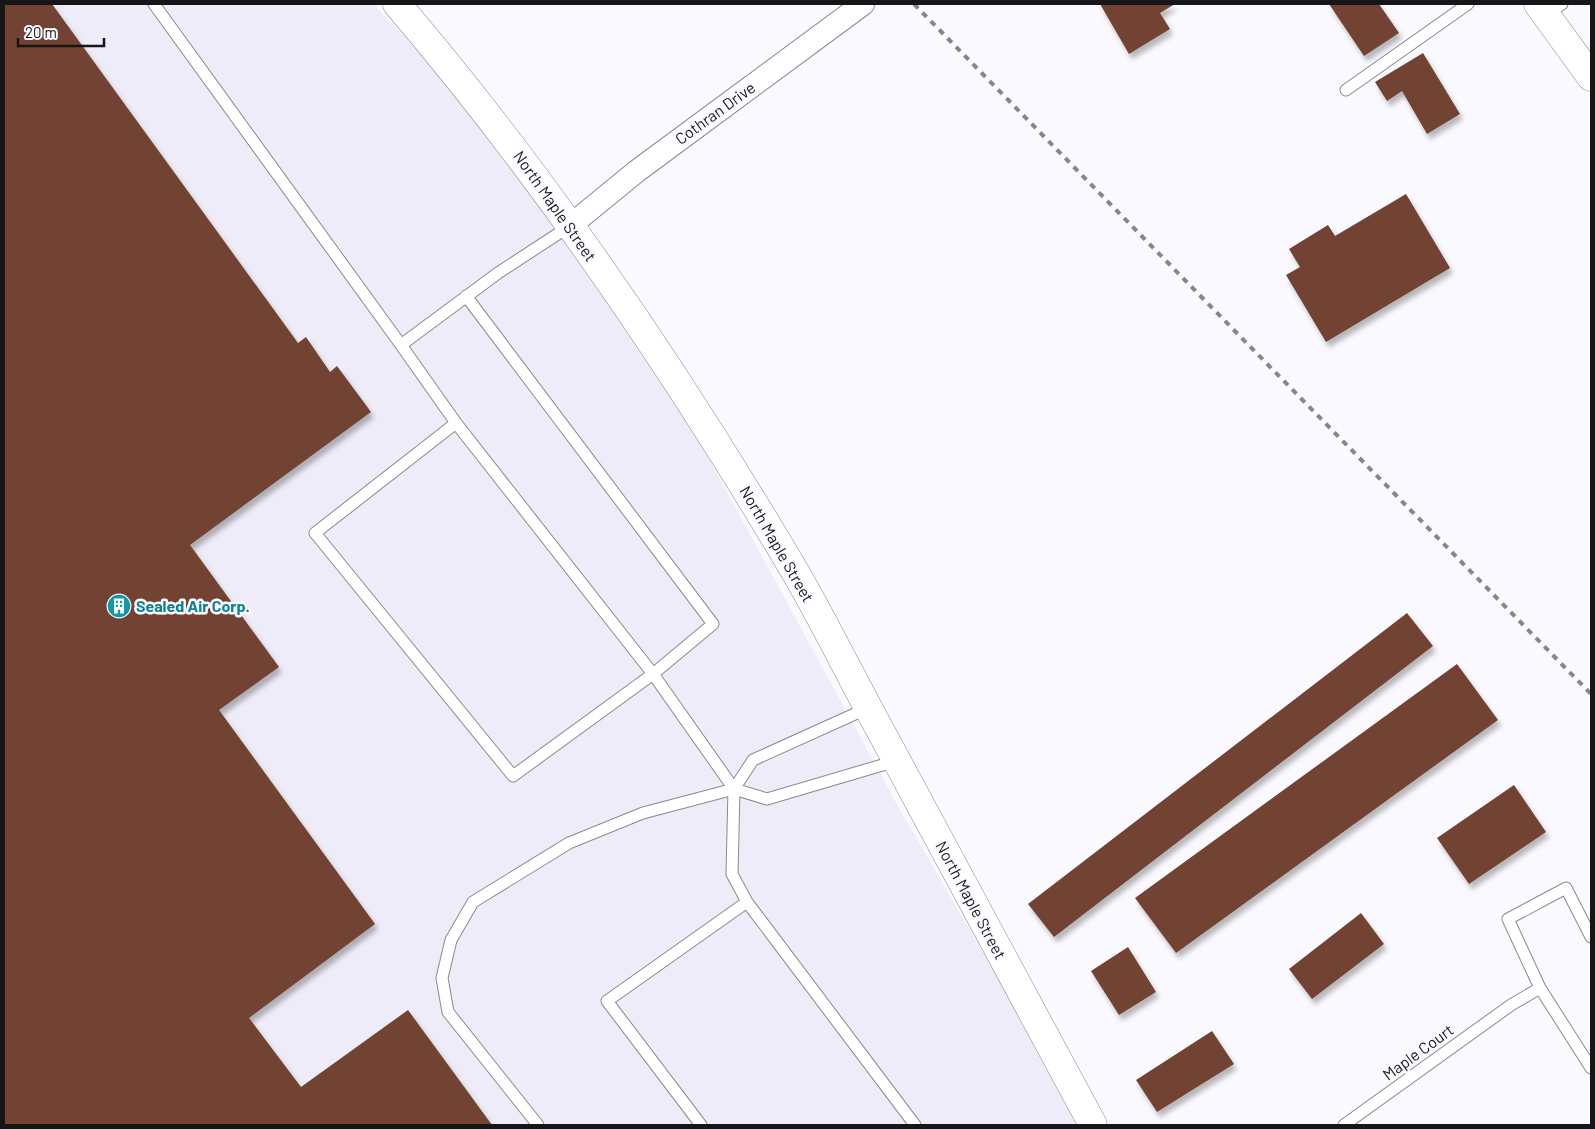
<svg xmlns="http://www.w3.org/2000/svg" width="1595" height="1129" viewBox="0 0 1595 1129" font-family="Barlow,sans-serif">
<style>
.built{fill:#edecf8}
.building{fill:#724230;filter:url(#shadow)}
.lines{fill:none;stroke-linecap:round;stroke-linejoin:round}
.service-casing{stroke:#8a8a8f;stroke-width:13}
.minor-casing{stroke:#8a8a8f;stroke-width:24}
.tertiary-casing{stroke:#8a8a8f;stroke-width:29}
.primary-casing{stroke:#8a8a8f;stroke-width:29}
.service{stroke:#fff;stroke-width:11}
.minor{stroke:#fff;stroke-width:22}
.tertiary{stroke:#fff;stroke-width:28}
.primary{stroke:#fff;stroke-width:28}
.rail{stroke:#87868a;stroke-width:4;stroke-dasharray:6 6;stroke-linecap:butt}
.labels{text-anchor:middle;stroke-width:5;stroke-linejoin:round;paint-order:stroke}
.street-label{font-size:16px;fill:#161618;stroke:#faf9ff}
.culture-label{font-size:16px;font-weight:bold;fill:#0d838f;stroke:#faf9ff;text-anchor:start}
</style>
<defs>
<filter id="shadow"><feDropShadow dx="3" dy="5.5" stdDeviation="2.5" flood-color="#0004"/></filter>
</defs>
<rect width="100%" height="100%" fill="#faf9ff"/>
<!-- built -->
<path class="built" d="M4 4H373L580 222 895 801 1083 1125H4Z"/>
<!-- building -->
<path class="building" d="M4 4H52L298 343 306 337 330 372 337 366 371 412 190 545 279 667 219 710 375 924 249 1018 301 1087 408 1010 492 1125H4Z
M1100 4H1175L1160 13 1170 29 1129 54Z
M1329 4H1379L1399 33 1364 56Z
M1423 53 1460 114 1427 134 1402 91 1387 101 1375 82Z
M1406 194 1450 268 1326 342 1286 275 1300 267 1289 249 1328 225 1335 236Z
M1407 613 1433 646 1054 937 1028 904Z
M1457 664 1498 720 1176 953 1135 898Z
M1514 785 1546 832 1469 884 1437 838Z
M1361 913 1384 944 1312 999 1289 969Z
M1128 947 1156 992 1119 1015 1091 971Z
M1212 1031 1234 1064 1157 1112 1136 1080Z"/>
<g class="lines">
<!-- service casing -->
<g class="service-casing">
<path id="service" d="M154 4 401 345 498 273 570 226
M1546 15 1562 4
M1346 90 1468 4
M466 296 713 624 653 674 734 789 732 874 747 902 915 1125
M401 345 456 423 315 533 513 776 653 674 456 423
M868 708 753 760 734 789 767 799 896 761
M1591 937 1566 888 1508 919 1540 988 1591 1068
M538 1125 448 1012 442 978 451 940 473 902 569 843 643 813 734 789
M701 1125 607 1001 747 902
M1344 1125 1511 1005 1540 988"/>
</g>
<!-- minor casing -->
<g class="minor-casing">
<path id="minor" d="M571 225 637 171 863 4"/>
</g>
<!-- tertiary casing -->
<g class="tertiary-casing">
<path id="tertiary" d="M397 4C548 181 679 375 797 575 828 629 855 685 885 739 954 868 1023 997 1093 1125"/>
</g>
<!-- primary casing -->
<g class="primary-casing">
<path id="primary" d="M1538 4 1591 77"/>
</g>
<!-- service -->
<use href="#service" class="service"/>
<!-- minor -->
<use href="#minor" class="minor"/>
<!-- tertiary -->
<use href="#tertiary" class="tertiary"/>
<!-- primary -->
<use href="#primary" class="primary"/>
<!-- rail -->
<path class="rail" d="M914 4 1591 694"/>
</g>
<!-- icons -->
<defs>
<g id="building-disc" transform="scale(1.25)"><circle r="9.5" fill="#0f9aa8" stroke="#faf9ff"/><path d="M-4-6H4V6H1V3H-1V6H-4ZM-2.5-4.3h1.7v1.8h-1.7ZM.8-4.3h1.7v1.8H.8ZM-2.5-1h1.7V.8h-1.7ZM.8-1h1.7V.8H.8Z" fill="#fff"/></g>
</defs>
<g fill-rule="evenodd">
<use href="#building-disc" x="119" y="606"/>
</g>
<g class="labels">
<!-- street labels -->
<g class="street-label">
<text transform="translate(715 113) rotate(-36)" y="6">Cothran Drive</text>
<text transform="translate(555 206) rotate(55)" y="6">North Maple Street</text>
<text transform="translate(777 544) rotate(60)" y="6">North Maple Street</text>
<text transform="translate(971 900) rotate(62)" y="6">North Maple Street</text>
<text transform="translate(1418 1052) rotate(-36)" y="6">Maple Court</text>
</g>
<!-- culture labels -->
<g class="culture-label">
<text x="136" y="612">Sealed Air Corp.</text>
</g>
</g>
<!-- border -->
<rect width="1595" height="1129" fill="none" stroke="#161618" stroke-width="10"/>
<!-- scale -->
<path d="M18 38v8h86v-8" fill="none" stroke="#161618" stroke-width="2.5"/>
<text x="25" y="38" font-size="15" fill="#161618" stroke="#faf9ff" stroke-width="4" paint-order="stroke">20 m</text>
</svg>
